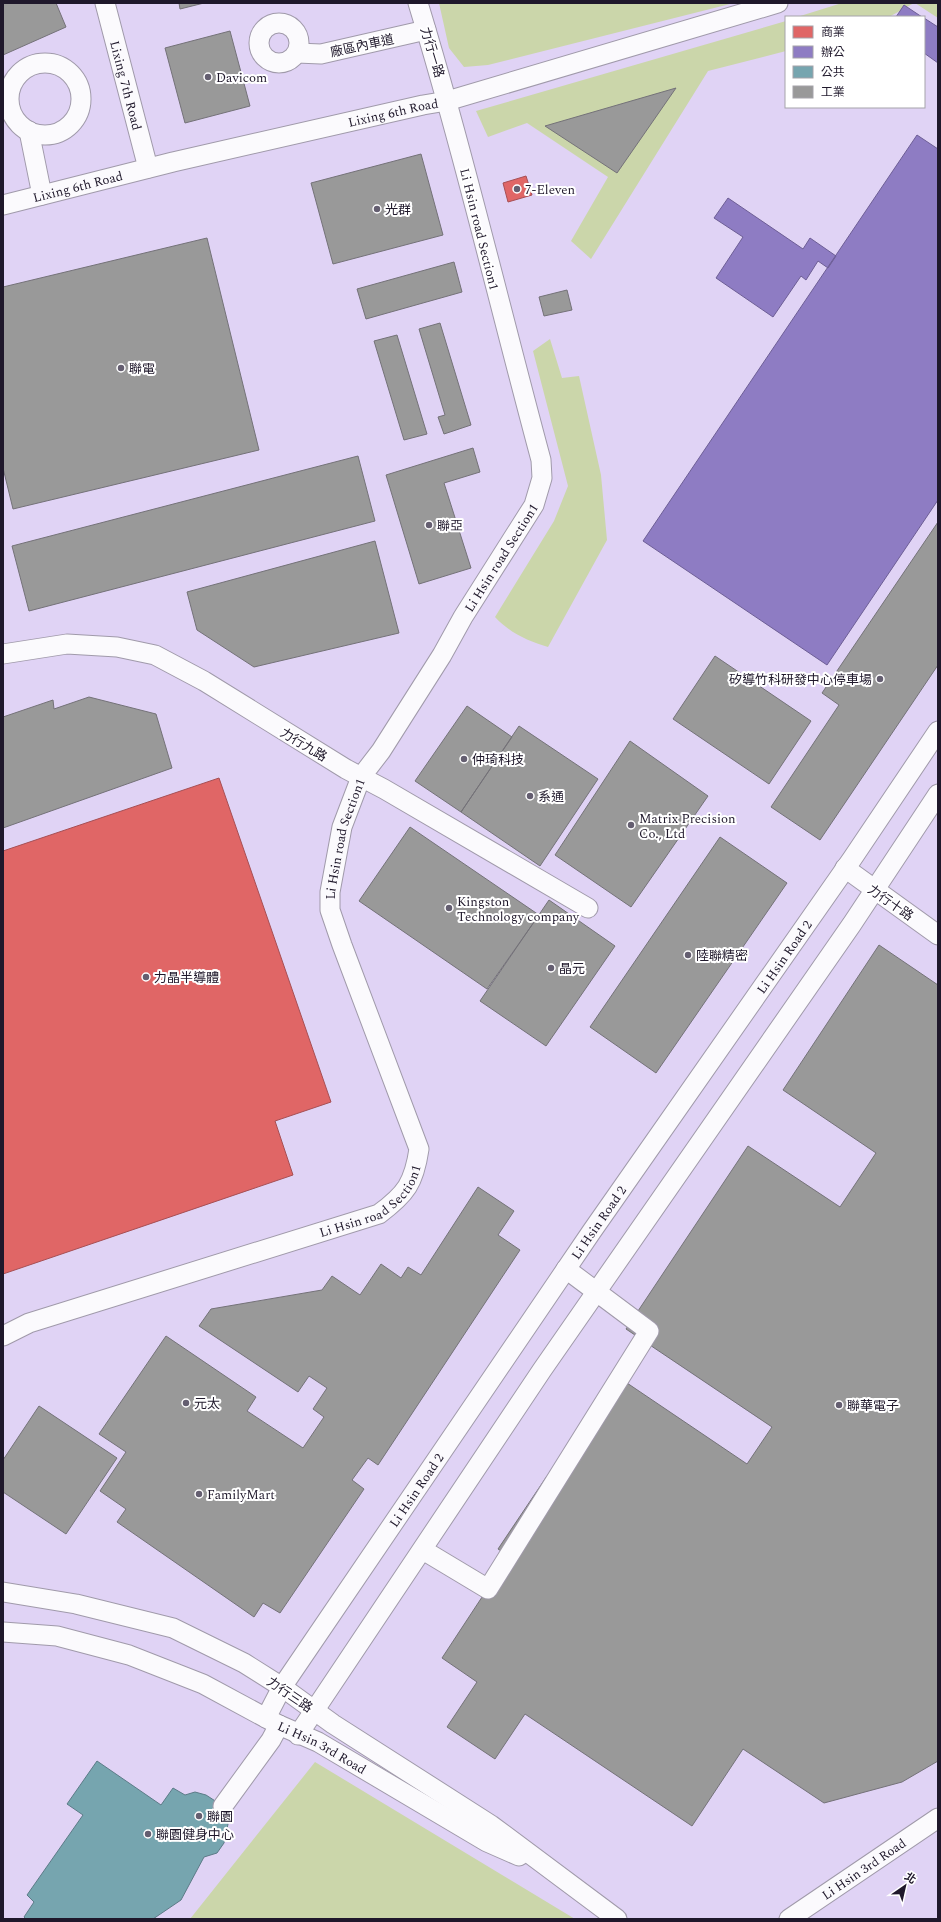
<svg xmlns="http://www.w3.org/2000/svg" width="941" height="1922" viewBox="0 0 941 1922" font-family="Spectral,'Noto Sans TC',serif">
<style>
.built{fill:#e0d3f5;fill-rule:evenodd}
.green{fill:#cbd6aa}
.shops{fill:#e06666;stroke:#a64f54}
.offices{fill:#8e7cc3;stroke:#6d5e95}
.public{fill:#76a5af;stroke:#5c7b87}
.industry{fill:#999;stroke:#747278}
.lines{fill:none;stroke-linecap:round;stroke-linejoin:round}
.minor-casing{stroke:#a09aaa;stroke-width:21}
.minor{stroke:#fbfafd;stroke-width:19}
.poi-dot{fill:#645e70;stroke:#fff;stroke-width:1.5}
.labels{text-anchor:middle;stroke-width:4;stroke-linejoin:round;paint-order:stroke}
.street-label{font-size:13px;fill:#1f182b;stroke:#fff}
.poi-label{font-size:13px;fill:#1f182b;stroke:#fff;text-anchor:start}
</style>
<rect width="100%" height="100%" fill="#e5dff0"/>
<!-- built -->
<path class="built" d="M3 3H938V1919H3ZM786 17H924V107H786Z"/>
<!-- green -->
<path class="green" d="M439 3H734L488 65 464 67 449 48Z
M842 3H914L889 17H797Z
M915 3H938V18Z
M786 21V51L708 71 591 259 571 241 608 177 527 123 488 137 476 111Z
M550 339 562 378 579 376 601 475 607 540 548 647C528 641 510 633 495 617L554 521 568 486 533 351Z
M315 1762 575 1919H190Z"/>
<!-- shops -->
<path class="shops" d="M526 176 532 195 508 202 503 183Z
M219 778 331 1102 275 1121 293 1175 3 1274V851Z"/>
<!-- offices -->
<path class="offices" d="M904 5 922 17H896Z
M924 18 938 27V63L924 53Z
M917 135 938 149V500L827 665 643 541Z
M728 198 803 249 810 238 836 256 828 268 818 261 806 280 801 276 773 317 716 278 743 237 714 218Z"/>
<!-- public -->
<path class="public" d="M97 1761 161 1805 173 1788 185 1795 195 1792 206 1795 223 1806 228 1824 224 1843 217 1853 204 1857 181 1900 153 1919H26L24 1917 34 1902 27 1895 83 1815 67 1804Z"/>
<!-- industry -->
<path class="industry" d="M3 3H56L66 27 3 55Z
M179 3H204L180 9Z
M230 31 250 106 185 123 165 48Z
M676 88 617 173 545 126Z
M421 154 443 235 333 264 311 183Z
M207 238 259 450 13 509 3 468V287Z
M454 262 462 292 366 319 357 289Z
M567 290 572 310 544 316 539 297Z
M440 323 471 425 444 434 438 417 445 415 419 329Z
M397 335 427 434 404 440 374 341Z
M473 448 480 472 444 483 471 568 419 584 386 475Z
M358 456 375 521 29 611 12 546Z
M938 522V665L820 840 771 807 839 705 822 693Z
M375 541 399 633 254 667 197 630 187 592Z
M715 656 811 721 769 784 673 719Z
M89 697 156 714 172 768 3 828V717L53 700 54 709Z
M467 706 512 737 461 812 415 781Z
M519 726 598 779 540 866 461 812Z
M630 741 708 796 631 907 555 855Z
M410 827 539 915 487 989 359 901Z
M720 837 787 883 656 1073 590 1027Z
M549 900 615 946 546 1046 480 1001Z
M879 945 938 985V1761L902 1782 824 1803 743 1749 692 1826 525 1714 495 1759 447 1727 477 1682 442 1658 509 1556 498 1549 547 1476 559 1484 627 1383 747 1464 772 1427 626 1329 748 1146 840 1207 876 1153 783 1090Z
M478 1187 514 1211 498 1235 520 1250 378 1465 368 1458 352 1480 364 1489 280 1613 263 1603 254 1617 117 1522 126 1509 100 1491 126 1452 99 1434 166 1336 256 1397 247 1411 303 1448 324 1417 313 1409 327 1388 309 1376 298 1392 199 1326 211 1309 322 1290 332 1276 360 1295 381 1264 401 1278 408 1267 421 1275Z
M39 1406 117 1458 66 1534 3 1492V1460Z"/>
<g class="lines">
<!-- minor casing -->
<g class="minor-casing">
<g id="minor">
<path id="s1" d="M105 3 148 168"/>
<circle cx="279" cy="43" r="20"/>
<path d="M297 53 321 54 426 30"/>
<circle cx="45" cy="99" r="36"/>
<path d="M29 131 42 195"/>
<path id="s2" d="M3 205 173 162 423 105 447 101 778 3"/>
<path d="M3 654 67 644 117 647 155 655 204 681 346 769 384 789 588 908"/>
<path d="M845 868 938 935"/>
<path id="s3" d="M3 1336 29 1323 379 1214C406 1194 414 1183 419 1149L342 945 330 910V892L342 827 361 777 381 751 442 655 463 617 534 505 542 478 541 460C500 308 464 154 418 3"/>
<path d="M423 1550 488 1589 649 1331 566 1269"/>
<path d="M3 1592 76 1604 173 1628 244 1663 282 1687 333 1724 491 1825 617 1919"/>
<path id="s4" d="M3 1632 57 1636 129 1655 203 1684 279 1725 318 1742 487 1842 519 1856"/>
<path id="s5" d="M266 1718 282 1687 592 1231 852 859 938 731"/>
<path d="M298 1735 542 1370 852 924 938 794"/>
<path d="M223 1806 271 1740 279 1725"/>
<path id="s6" d="M789 1919 938 1818"/>
</g>
</g>
<!-- minor -->
<use href="#minor" class="minor"/>
</g>
<!-- markers -->
<g class="poi-dot">
<circle cx="208" cy="77" r="4"/>
<circle cx="517" cy="189" r="4"/>
<circle cx="377" cy="209" r="4"/>
<circle cx="121" cy="368" r="4"/>
<circle cx="429" cy="525" r="4"/>
<circle cx="880" cy="679" r="4"/>
<circle cx="464" cy="759" r="4"/>
<circle cx="530" cy="796" r="4"/>
<circle cx="631" cy="825" r="4"/>
<circle cx="449" cy="908" r="4"/>
<circle cx="688" cy="955" r="4"/>
<circle cx="551" cy="968" r="4"/>
<circle cx="146" cy="977" r="4"/>
<circle cx="186" cy="1403" r="4"/>
<circle cx="839" cy="1405" r="4"/>
<circle cx="199" cy="1494" r="4"/>
<circle cx="199" cy="1816" r="4"/>
<circle cx="148" cy="1834" r="4"/>
</g>
<g class="labels">
<!-- street labels -->
<g class="street-label">
<text transform="translate(362 45) rotate(-12)" y="5">廠區內車道</text>
<text transform="translate(433 52) rotate(73)" y="5">力行一路</text>
<text dy="5" stroke="none"><textPath href="#s1" startOffset="85">Lixing 7th Road</textPath></text>
<text dy="5" stroke="none"><textPath href="#s2" startOffset="401">Lixing 6th Road</textPath></text>
<text dy="5" stroke="none"><textPath href="#s2" startOffset="77">Lixing 6th Road</textPath></text>
<text transform="translate(480 229) rotate(76)" y="5">Li Hsin road Section1</text>
<text dy="5" stroke="none"><textPath href="#s3" startOffset="1128">Li Hsin road Section1</textPath></text>
<text transform="translate(304 744) rotate(31)" y="5">力行九路</text>
<text dy="5" stroke="none"><textPath href="#s3" startOffset="803">Li Hsin road Section1</textPath></text>
<text transform="translate(891 902) rotate(35)" y="5">力行十路</text>
<text dy="5" stroke="none"><textPath href="#s5" startOffset="921">Li Hsin Road 2</textPath></text>
<text dy="5" stroke="none"><textPath href="#s3" startOffset="396">Li Hsin road Section1</textPath></text>
<text dy="5" stroke="none"><textPath href="#s5" startOffset="597">Li Hsin Road 2</textPath></text>
<text dy="5" stroke="none"><textPath href="#s5" startOffset="273">Li Hsin Road 2</textPath></text>
<text transform="translate(290 1694) rotate(34)" y="5">力行三路</text>
<text dy="5" stroke="none"><textPath href="#s4" startOffset="343">Li Hsin 3rd Road</textPath></text>
<text dy="5" stroke="none"><textPath href="#s6" startOffset="90">Li Hsin 3rd Road</textPath></text>
</g>
<!-- poi labels -->
<g class="poi-label">
<text x="216" y="82">Davicom</text>
<text x="525" y="194">7-Eleven</text>
<text x="385" y="214">光群</text>
<text x="129" y="373">聯電</text>
<text x="437" y="530">聯亞</text>
<text x="872" y="684" text-anchor="end">矽導竹科研發中心停車場</text>
<text x="472" y="764">仲琦科技</text>
<text x="538" y="801">系通</text>
<text x="639" y="823">Matrix Precision<tspan x="639" dy="15">Co., Ltd</tspan></text>
<text x="457" y="906">Kingston<tspan x="457" dy="15">Technology company</tspan></text>
<text x="696" y="960">陸聯精密</text>
<text x="559" y="973">晶元</text>
<text x="154" y="982">力晶半導體</text>
<text x="194" y="1408">元太</text>
<text x="847" y="1410">聯華電子</text>
<text x="207" y="1499">FamilyMart</text>
<text x="207" y="1821">聯園</text>
<text x="156" y="1839">聯園健身中心</text>
</g>
</g>
<!-- border -->
<rect width="941" height="1922" fill="none" stroke="#1f182b" stroke-width="8"/>
<!-- legend -->
<rect x="785" y="16" width="140" height="92" fill="#ffffff" stroke="#a5a3aa"/>
<rect x="793" y="26" width="20" height="12" fill="#e06666" stroke="#a5a3aa"/>
<text x="821" y="36" font-size="12" fill="#1f182b">商業</text>
<rect x="793" y="46" width="20" height="12" fill="#8e7cc3" stroke="#a5a3aa"/>
<text x="821" y="56" font-size="12" fill="#1f182b">辦公</text>
<rect x="793" y="66" width="20" height="12" fill="#76a5af" stroke="#a5a3aa"/>
<text x="821" y="76" font-size="12" fill="#1f182b">公共</text>
<rect x="793" y="86" width="20" height="12" fill="#999999" stroke="#a5a3aa"/>
<text x="821" y="96" font-size="12" fill="#1f182b">工業</text>
<!-- north arrow -->
<g transform="translate(905 1886) rotate(34)" stroke="#ffffff" stroke-width="3" paint-order="stroke">
<path d="M0-3L7 15L0 10L-7 15Z" fill="#1f182b"/>
<text y="-6" font-size="11" font-weight="bold" text-anchor="middle" fill="#1f182b">北</text>
</g>
</svg>
